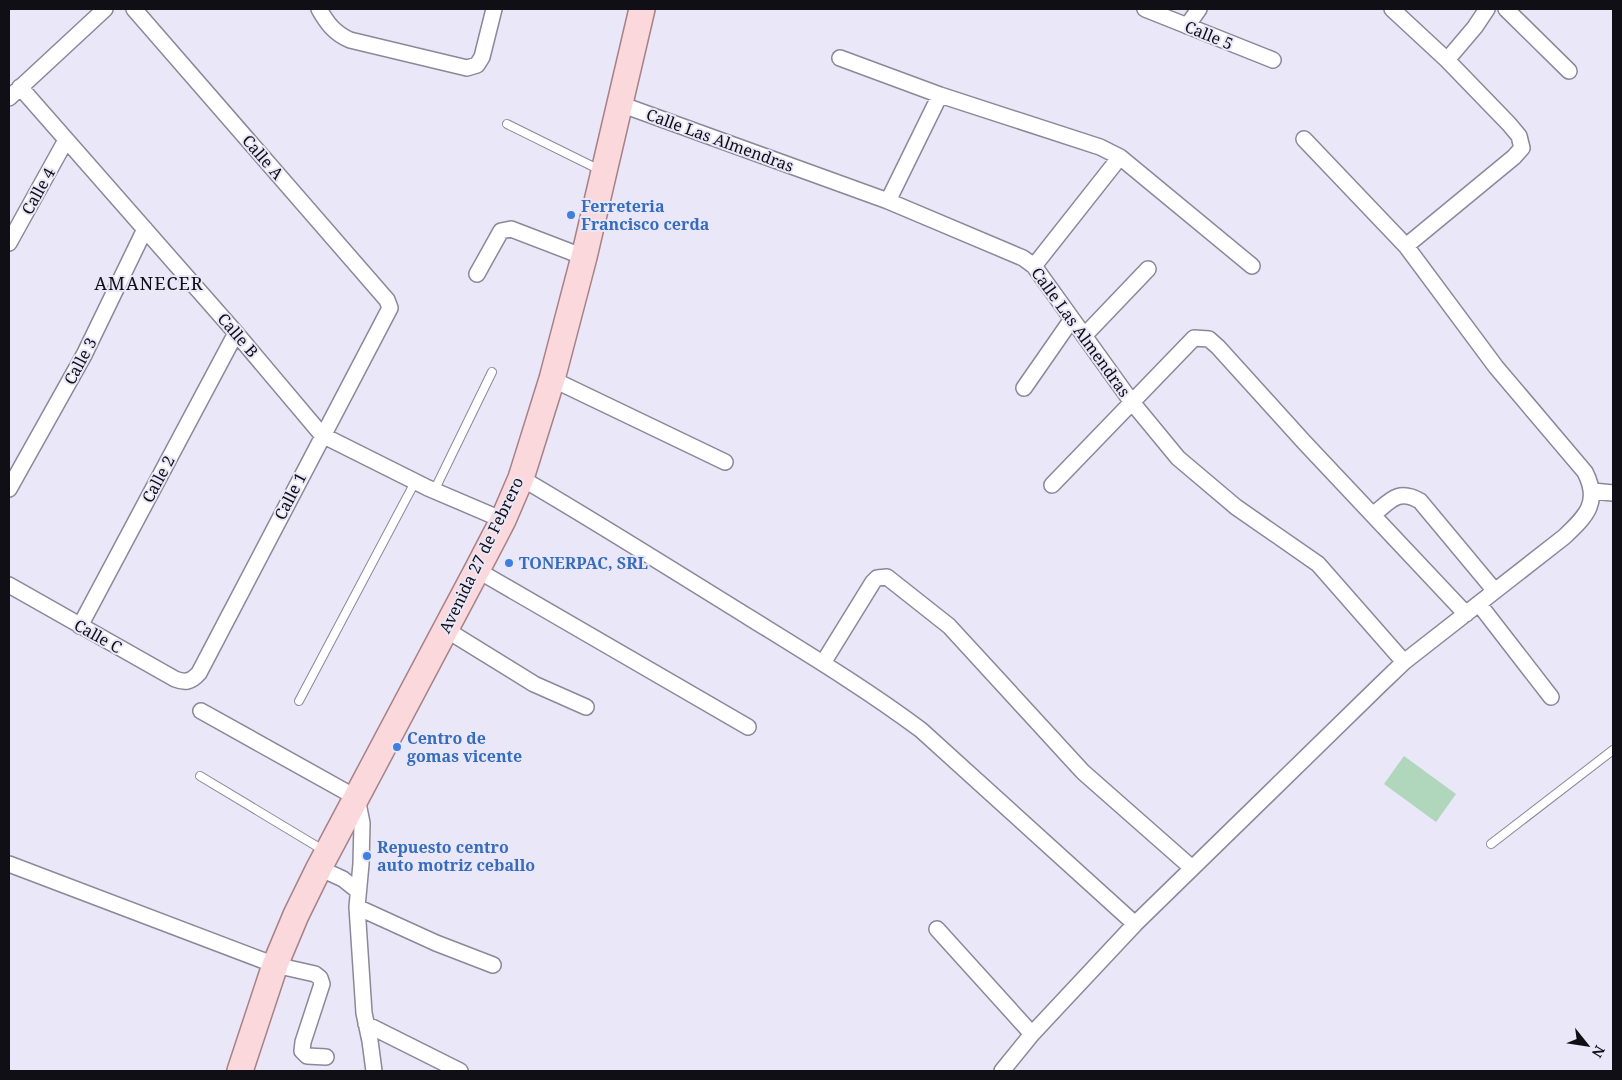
<svg xmlns="http://www.w3.org/2000/svg" width="1622" height="1080" viewBox="0 0 1622 1080" font-family="'Noto Serif',serif">
<style>
.green{fill:#b0d7bc}
.lines{fill:none;stroke-linecap:round;stroke-linejoin:round}
.lane-casing{stroke:#8a8899;stroke-width:10}
.street-casing{stroke:#8a8899;stroke-width:18}
.primary-casing{stroke:#a78187;stroke-width:28}
.lane{stroke:#fff;stroke-width:8}
.street{stroke:#fff;stroke-width:15}
.primary{stroke:#fbd8dc;stroke-width:25}
.shop-dot{fill:#3f7fe0;stroke:#e9e7f8;stroke-width:2}
.labels{text-anchor:middle;stroke-width:4;stroke-linejoin:round;paint-order:stroke}
.street-label{font-size:16px;fill:#100f15;stroke:#e9e7f8}
.shop-label{font-size:16px;font-weight:bold;fill:#366cbe;stroke:#e9e7f8;text-anchor:start}
.neighbourhood-label{font-size:18px;letter-spacing:1px;fill:#100f15;stroke:#e9e7f8}
</style>
<rect width="100%" height="100%" fill="#e9e7f8"/>
<!-- green -->
<path class="green" d="M1404 756 1456 794 1436 822 1384 784Z"/>
<g class="lines">
<!-- lane casing -->
<g class="lane-casing">
<path id="lane" d="M507 124 600 170
M434 491 492 372
M299 701 415 482
M200 776 323 850
M1491 844 1613 750"/>
</g>
<!-- street casing -->
<g class="street-casing">
<path id="street" d="M319 9C327 23 334 33 350 40L467 68 477 65 482 57 494 9
M1145 9 1273 60
M1392 9 1447 60 1509 124 1519 136 1522 148 1514 157 1406 246
M1506 9 1569 71
M1187 26 1199 9
M840 58 940 95 1100 147 1120 157 1252 266
M1447 60 1475 27 1487 9
M20 87 236 333 322 435 428 488 503 520
M9 98 105 9
M620 104 888 201 1023 258 1034 266 1131 401 1178 458 1236 507 1318 564 1404 662
M888 201 940 95
M9 243 66 140
M1034 266 1120 157
M477 274 501 231 511 229 584 257
M1084 336 1148 269
M552 379 725 462
M1024 388 1072 319
M521 478C598 523 674 571 750 618 808 654 866 689 921 730L1135 924
M1052 485 1194 338 1209 339 1218 347 1304 442 1466 614
M9 489 84 355 145 229
M1593 491 1613 493
M1373 515C1390 501 1398 488 1420 501L1495 591
M477 570 748 727
M9 585 175 679C185 683 191 682 199 673L390 308 387 300 134 9
M1479 604 1551 697
M80 626 236 333
M445 629 534 684 586 707
M823 663 873 582 877 578 887 577 949 626 1083 772 1192 868
M201 711 357 798 362 823 361 864 357 907 364 1013 370 1041 374 1071
M9 864 275 965 315 974 320 978 322 984 303 1042 302 1051 307 1056 326 1057
M319 868 343 879 358 891
M357 907 436 943 493 965
M937 929 1032 1034
M366 1024 460 1071
M1002 1071 1032 1034 1135 924 1380 685 1404 662 1564 537C1585 517 1601 503 1585 472L1496 367 1406 246 1304 139"/>
</g>
<!-- primary casing -->
<g class="primary-casing">
<path id="primary" d="M240 1071 275 965 296 915 319 868 477 570 503 520 521 478 552 379 584 257 642 9"/>
</g>
<!-- lane -->
<use href="#lane" class="lane"/>
<!-- street -->
<use href="#street" class="street"/>
<!-- primary -->
<use href="#primary" class="primary"/>
</g>
<!-- markers -->
<g class="shop-dot">
<circle cx="571" cy="215" r="5"/>
<circle cx="509" cy="563" r="5"/>
<circle cx="397" cy="747" r="5"/>
<circle cx="367" cy="856" r="5"/>
</g>
<g class="labels">
<!-- street labels -->
<g class="street-label">
<text transform="translate(1209 35) rotate(22)" y="6">Calle 5</text>
<text transform="translate(720 140) rotate(20)" y="6">Calle Las Almendras</text>
<text transform="translate(263 157) rotate(49)" y="6">Calle A</text>
<text transform="translate(38 191) rotate(-61)" y="6">Calle 4</text>
<text transform="translate(1081 332) rotate(54)" y="6">Calle Las Almendras</text>
<text transform="translate(238 335) rotate(49)" y="6">Calle B</text>
<text transform="translate(80 361) rotate(-62)" y="6">Calle 3</text>
<text transform="translate(158 479) rotate(-62)" y="6">Calle 2</text>
<text transform="translate(290 496) rotate(-63)" y="6">Calle 1</text>
<text transform="translate(481 555) rotate(-64)" y="6">Avenida 27 de Febrero</text>
<text transform="translate(98 636) rotate(29)" y="6">Calle C</text>
</g>
<!-- shop labels -->
<g class="shop-label">
<text x="581" y="212">Ferreteria<tspan x="581" dy="18">Francisco cerda</tspan></text>
<text x="519" y="569">TONERPAC, SRL</text>
<text x="407" y="744">Centro de<tspan x="407" dy="18">gomas vicente</tspan></text>
<text x="377" y="853">Repuesto centro<tspan x="377" dy="18">auto motriz ceballo</tspan></text>
</g>
<!-- neighbourhood labels -->
<g class="neighbourhood-label">
<text x="149" y="290">AMANECER</text>
</g>
</g>
<!-- border -->
<rect width="1622" height="1080" fill="none" stroke="#100f15" stroke-width="20"/>
<!-- north arrow -->
<g transform="translate(1587 1045) rotate(120)" stroke="#e9e7f8" stroke-width="4" paint-order="stroke">
<path d="M0-4L9 19L0 12L-9 19Z" fill="#100f15"/>
<text y="-8" font-size="14" font-weight="bold" text-anchor="middle" fill="#100f15">N</text>
</g>
</svg>
